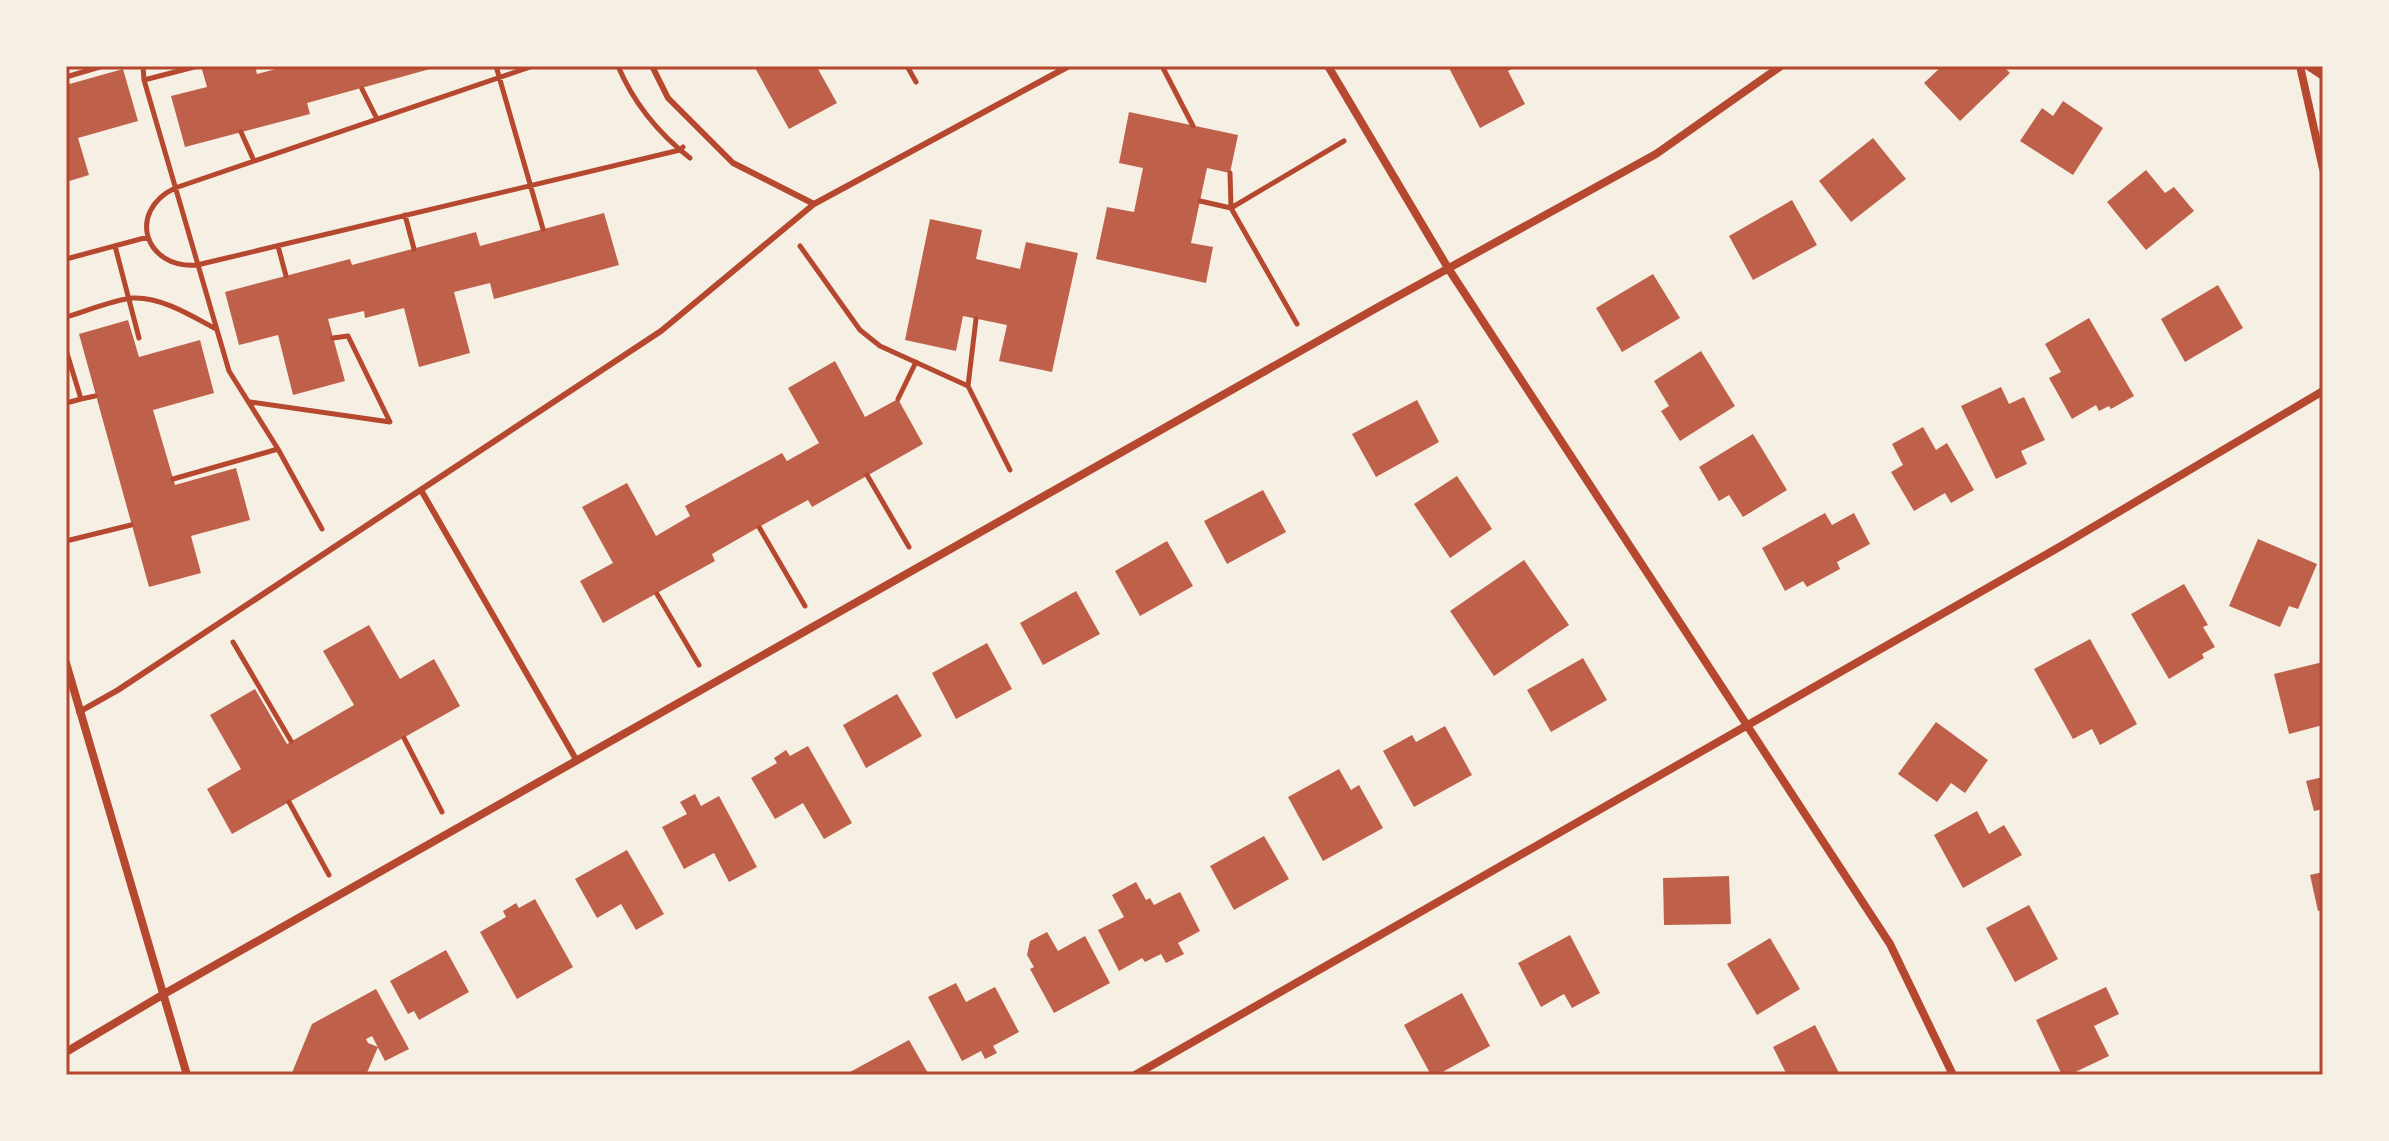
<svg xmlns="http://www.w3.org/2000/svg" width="2389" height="1141" viewBox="0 0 2389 1141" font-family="Lato,sans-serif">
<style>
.building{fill:#bf614a}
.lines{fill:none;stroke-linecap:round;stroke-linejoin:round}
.path{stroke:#b5482f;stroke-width:5}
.service{stroke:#b5482f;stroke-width:6}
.minor{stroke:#b5482f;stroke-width:8}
.neatline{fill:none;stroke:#b5482f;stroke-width:3}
</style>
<rect width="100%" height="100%" fill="#f6efe4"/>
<!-- building -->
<path class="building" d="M201 66H255L257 74 287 66H429L430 69 307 103 310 114 185 147 171 96 207 87Z
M754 66H823L818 69 837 103 789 129Z
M1448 66H1517L1508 71 1525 104 1480 128Z
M1942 66H2003L2010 73 1960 121 1924 83Z
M123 69 138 121 78 138 89 175 66 182V85Z
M2063 101 2103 128 2073 175 2020 141 2042 108 2053 116Z
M1129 112 1238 135 1230 173 1207 168 1191 243 1213 247 1206 283 1096 259 1107 207 1134 212 1143 168 1119 163Z
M1873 138 1906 179 1851 222 1819 181Z
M2146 170 2165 193 2174 187 2194 211 2146 250 2107 202Z
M1792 200 1817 245 1753 280 1729 236Z
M604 213 619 265 494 299 490 283 454 292 470 353 419 367 404 308 365 318 364 311 328 319 345 381 293 395 278 335 239 345 225 292 350 259 352 265 476 232 480 246Z
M930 219 982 230 976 259 1020 269 1026 242 1078 253 1052 372 999 361 1007 325 963 316 956 351 905 340Z
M1653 274 1680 318 1622 352 1596 308Z
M2218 285 2243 328 2185 362 2161 319Z
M2089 318 2134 396 2111 409 2109 406 2099 411 2096 405 2072 419 2049 378 2061 372 2045 344Z
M128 320 139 357 200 340 214 393 153 410 175 485 236 468 250 520 191 536 201 573 149 587 79 334Z
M1701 351 1735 406 1680 441 1661 411 1669 406 1654 381Z
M835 361 865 417 898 399 923 444 812 507 808 500 759 527 712 554 715 561 603 623 580 581 613 563 582 507 627 483 656 536 690 516 685 506 782 453 787 461 819 443 788 388Z
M2001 387 2009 404 2024 397 2045 440 2021 451 2027 464 1996 479 1961 406Z
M1417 400 1439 442 1376 477 1352 434Z
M1923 427 1936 450 1947 443 1974 490 1951 503 1945 493 1914 511 1891 472 1903 465 1892 444Z
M1753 434 1787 490 1743 517 1729 495 1719 501 1699 467Z
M1457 476 1492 529 1450 558 1414 504Z
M1263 490 1286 532 1227 564 1204 521Z
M1825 513 1832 525 1854 513 1870 544 1837 562 1840 569 1807 587 1803 581 1785 591 1762 548Z
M2258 539 2317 564 2298 609 2289 606 2280 627 2229 606Z
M1167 541 1193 586 1140 616 1115 571Z
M1524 560 1569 625 1494 676 1450 611Z
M2184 584 2208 625 2203 627 2215 647 2202 654 2204 658 2169 679 2131 614Z
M1076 591 1100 634 1043 665 1020 623Z
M369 625 400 679 434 659 460 706 232 834 207 789 241 769 210 715 255 689 287 744 354 705 323 651Z
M2090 639 2137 724 2100 745 2092 729 2073 739 2034 669Z
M987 643 1012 689 956 719 932 673Z
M1583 658 1607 700 1551 732 1527 690Z
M2323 662V725L2289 734 2274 674Z
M897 694 922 736 866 768 843 725Z
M1936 722 1988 760 1965 793 1951 783 1937 802 1898 774Z
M1445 726 1472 775 1414 807 1383 751 1412 735 1416 742Z
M808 746 852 823 824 839 803 803 775 819 751 778 777 763 774 758 786 750 790 756Z
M1339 769 1351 790 1359 785 1383 828 1323 861 1288 797Z
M2323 777V809L2314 811 2306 781Z
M695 794 701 806 719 796 757 867 729 882 714 853 684 869 662 827 687 814 680 802Z
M1977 811 1989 834 2004 825 2022 855 1963 888 1934 835Z
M1264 836 1289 879 1234 910 1210 866Z
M627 850 664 914 636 930 621 904 597 918 575 879Z
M2323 872V910L2318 911 2310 875Z
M1729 876 1731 924 1664 925 1663 878Z
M1136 882 1146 900 1150 898 1154 905 1180 892 1200 931 1178 943 1184 954 1166 963 1161 954 1145 962 1142 958 1119 971 1098 930 1124 917 1112 895Z
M535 899 573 967 517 999 480 932 506 917 503 911 516 903 519 908Z
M2029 905 2058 959 2015 982 1986 928Z
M1047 932 1058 951 1085 936 1110 983 1054 1013 1030 969 1034 967 1027 955 1030 941Z
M1570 935 1600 993 1572 1008 1564 994 1541 1007 1518 963Z
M1770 938 1800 989 1757 1015 1727 964Z
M446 950 469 992 419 1020 414 1011 408 1014 390 981Z
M956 983 966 1002 995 987 1019 1032 993 1046 997 1053 985 1059 981 1051 962 1061 928 997Z
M2106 987 2119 1014 2094 1026 2109 1056 2069 1075H2062L2036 1020Z
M376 989 409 1049 385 1061 372 1036 366 1039 368 1043 378 1047 366 1075H291L312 1024Z
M1462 993 1490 1046 1437 1075H1431L1404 1025Z
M1815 1025 1840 1075H1787L1773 1047Z
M909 1040 929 1075H851L850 1072Z"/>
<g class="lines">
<!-- path -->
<path class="path" d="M143 66 144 80 229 371 278 449 322 529
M496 66 543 229
M533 66 175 188C126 212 145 269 197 265L680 150 683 147
M618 66C634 104 658 133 690 158
M907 66 916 82
M1162 66 1193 126
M66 77 103 66
M144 80 198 66
M362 89 377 119
M241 132 254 161
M1230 173 1231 208 1297 324
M1200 201 1231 208 1344 141
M405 215 414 249
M115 246 139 338
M278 246 286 276
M800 246 860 330 880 346 968 386 1010 470
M66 259 148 237
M66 317C87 311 112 300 133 298 162 297 192 316 216 329
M66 350 81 399 66 403
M968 386 976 319
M81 399 95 396
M898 399 916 362
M250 402 390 422 348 336 333 338
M867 475 909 547
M173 479 278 449
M759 527 805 606
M66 541 131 525
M657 594 699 665
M233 642 291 741
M404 738 442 812
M289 802 329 875"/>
<!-- service -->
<path class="service" d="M652 66 668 98 733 163 814 204
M421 490 577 761
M79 712 118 690 661 331 814 204 1069 66"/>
<!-- minor -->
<path class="minor" d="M1328 66 1448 268 1890 944 1953 1075
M2300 66 2323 169
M2308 66 2323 76
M66 663 187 1075
M66 1052 164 994 1380 306 1656 154 1781 66
M1135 1075 2061 546 2323 391"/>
</g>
<!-- border -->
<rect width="2389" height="1141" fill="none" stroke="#f6efe4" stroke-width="136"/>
<rect x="68" y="68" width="2253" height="1005" class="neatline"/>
</svg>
